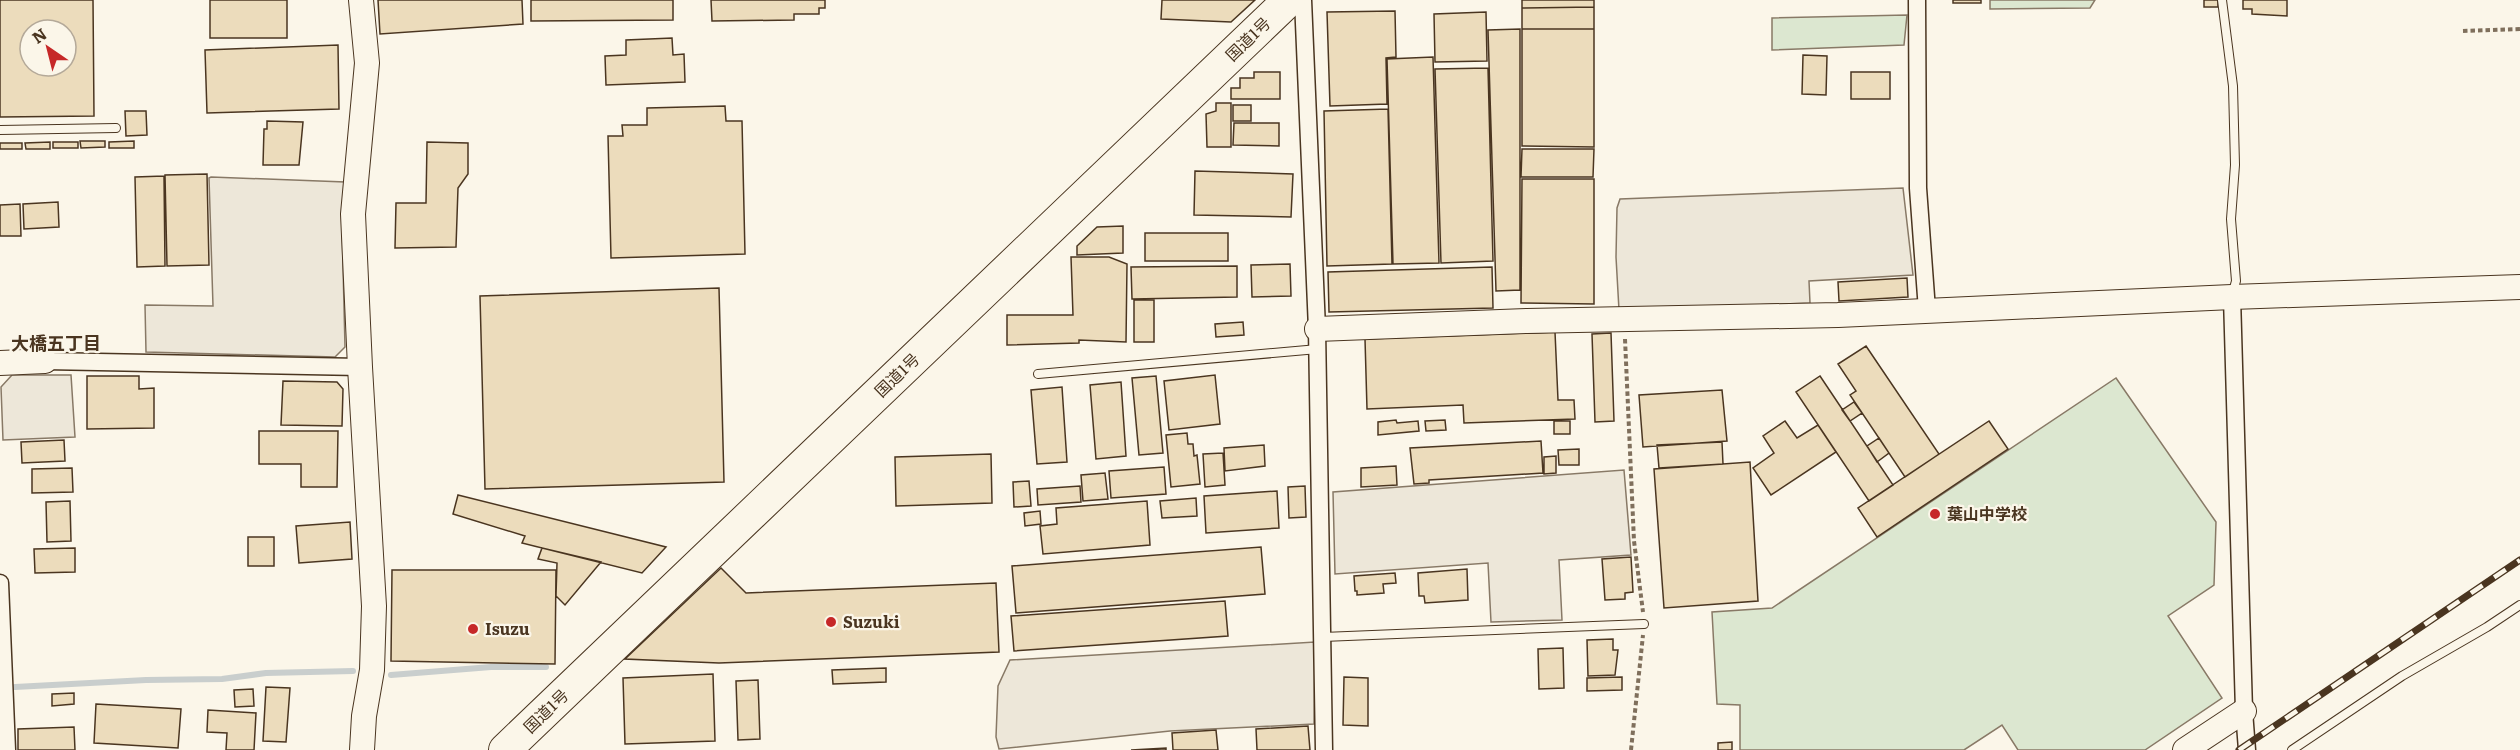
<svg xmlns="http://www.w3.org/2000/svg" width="2520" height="750" viewBox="0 0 2520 750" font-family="Literata,'Noto Sans JP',serif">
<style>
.green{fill:#dce7d0;stroke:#887966;stroke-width:1.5}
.parking{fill:#ede7d9;stroke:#887966;stroke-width:1.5}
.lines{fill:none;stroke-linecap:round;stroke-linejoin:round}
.stream{stroke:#c9cecd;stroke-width:6}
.building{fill:#ecdcbc;stroke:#4a3520;stroke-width:1.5;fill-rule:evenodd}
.lane-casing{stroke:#4a3520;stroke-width:10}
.street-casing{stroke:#4a3520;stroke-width:19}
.secondary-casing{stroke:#4a3520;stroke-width:26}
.highway-casing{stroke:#4a3520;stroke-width:34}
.path{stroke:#7f6f5c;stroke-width:4;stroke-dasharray:4.5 3;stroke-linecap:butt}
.lane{stroke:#fbf6e9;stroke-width:8}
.street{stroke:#fbf6e9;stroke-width:16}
.secondary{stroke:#fbf6e9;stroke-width:24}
.highway{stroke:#fbf6e9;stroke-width:32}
.rail-casing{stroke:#4a3520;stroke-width:7}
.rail{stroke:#fbf6e9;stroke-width:4.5;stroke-dasharray:14;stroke-linecap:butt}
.poi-dot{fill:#c62828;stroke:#fbf6e9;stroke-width:2}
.labels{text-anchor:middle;stroke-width:4.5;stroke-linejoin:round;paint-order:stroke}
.street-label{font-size:16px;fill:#4a3520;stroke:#fbf6e9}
.poi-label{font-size:16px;font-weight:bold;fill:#4a3520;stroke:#fbf6e9;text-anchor:start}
.neighbourhood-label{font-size:18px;font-weight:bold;fill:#4a3520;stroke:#fbf6e9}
</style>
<rect width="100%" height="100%" fill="#fbf6e9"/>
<!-- green -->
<path class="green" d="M1990 0H2095L2090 8 1990 9Z
M1907 15 1904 45 1772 50V18Z
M2116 378 2216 522 2214 585 2168 616 2222 698 2145 750H2018L2002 725 1964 750H1740V705L1717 704 1712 612 1772 608Z"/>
<!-- parking -->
<path class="parking" d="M211 177 345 182 342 225 345 347 335 357 146 352 145 305 213 306 209 178Z
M1903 188 1913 275 1809 281 1810 303 1619 310 1616 257 1617 208 1620 199Z
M12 375H71L75 437 3 440 1 387Z
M1624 470 1631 555 1559 560 1562 620 1491 622 1488 563 1335 574 1333 492Z
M1315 642 1314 724 1170 731 999 749 996 737 998 686 1010 660Z"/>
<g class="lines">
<!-- stream -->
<path class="stream" d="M391 675 491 667H546
M15 687 146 680 222 679 266 673 353 671"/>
</g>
<!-- building -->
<path class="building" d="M0 0H93L94 116 0 117ZM30 30H66V66H30Z
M210 0H287V38H210Z
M378 0H522L523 24 380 34Z
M531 0H673V20L531 21Z
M711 0H825V8H819V14H794V20L712 21Z
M1162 0H1255L1231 22 1161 19Z
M1522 0H1594V7L1522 8Z
M1953 0H1981V3H1953Z
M2204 0H2218V7H2204Z
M2243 0H2287V16L2252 14V9H2243Z
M1594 7V29H1522V8Z
M1395 11 1396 57 1386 58 1387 104 1330 106 1327 12Z
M1486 12 1487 61 1435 62 1434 14Z
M1520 29V290L1496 291 1488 30Z
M1522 29H1594V147L1522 146Z
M672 38 673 55 684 54 685 82 606 85 605 56 626 55V40Z
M338 45 339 109 207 113 205 50Z
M1803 55 1827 56 1826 95 1802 94Z
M1433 57 1439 263 1393 264 1387 59Z
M1488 68 1493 261 1441 263 1435 69Z
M1254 72H1280V99H1231V88H1240V78H1254Z
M1851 72H1890V99H1851Z
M1216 103H1231V147H1207L1206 114 1216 111Z
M1233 105H1251V121H1233Z
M725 106 726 121H742L745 254 611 258 608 136H623L622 125H647V108Z
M1388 109 1392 264 1327 266 1324 111Z
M125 111H146L147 135 126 136Z
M267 121 303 122 299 165H263L264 129H267Z
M1234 123H1279V146L1233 145Z
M80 141H105V147L81 148Z
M134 141V148H109V142Z
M50 142V149H26L25 143Z
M53 142H78V148H53Z
M427 142 468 143V174L458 188 456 247 395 248 396 203H426Z
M0 143H22V149H0Z
M1522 149H1594L1593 177H1521Z
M1195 171 1293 174 1291 217 1194 215Z
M207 174 209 265 167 266 165 175Z
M164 176 165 266 137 267 135 177Z
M1522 179H1594V304L1521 303Z
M58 202 59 227 24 229 23 204Z
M20 204 21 236H0V205Z
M1123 226V253L1077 255V246L1097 227Z
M1145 233H1228V261H1145Z
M1071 257H1109L1127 264 1126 342 1079 340V343L1007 345V315H1073Z
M1290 264 1291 296 1252 297 1251 265Z
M1237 266V297L1132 299 1131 267Z
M1492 267 1493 308 1329 312 1328 272Z
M1907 278 1908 297 1839 301 1838 282Z
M719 288 724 482 485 489 480 296Z
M1134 300H1154V342H1134Z
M1243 322 1244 335 1216 337 1215 324Z
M1555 332 1558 400H1574L1575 419 1464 423 1463 405 1367 409 1365 339Z
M1611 333 1614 421 1595 422 1592 334Z
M1866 346 1939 454 1905 477 1850 395 1856 391 1838 364Z
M1215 375 1220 424 1169 430 1164 381Z
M87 376H139V389L154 388V428L87 429Z
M1156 376 1163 453 1139 455 1132 378Z
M1820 376 1893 485 1869 501 1796 392Z
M283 381 337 382 343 389 342 426 281 425Z
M1121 382 1126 456 1096 459 1090 385Z
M1062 387 1067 462 1037 464 1031 390Z
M1722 390 1727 441 1643 447 1639 395Z
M1854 402 1862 413 1850 421 1842 410Z
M1396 420 1397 423 1418 421 1419 431 1378 435V422Z
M1445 420 1446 430 1426 431 1425 421Z
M1554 421H1570V434H1554Z
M1785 421 1797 438 1818 425 1836 452 1771 495 1753 468 1774 453 1763 436Z
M1989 421 2008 449 1877 537 1858 508Z
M259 431H338L337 487H301V464H259Z
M1187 433 1188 444H1193L1194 456 1197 455 1200 484 1171 487 1166 435Z
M1879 438 1889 453 1877 462 1867 446Z
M64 440 65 461 22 463 21 442Z
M1541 441 1543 473 1429 480V483L1414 484 1410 448Z
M1722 442 1723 464 1659 468 1657 445Z
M1264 445 1265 466 1225 471 1224 448Z
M1579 449V465H1559L1558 450Z
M1223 453 1225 485 1205 487 1203 454Z
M991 454 992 503 896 506 895 457Z
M1556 456V473L1544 474V457Z
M1750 462 1758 601 1664 608 1654 469Z
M1396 466 1397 485 1361 487V468Z
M1164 467 1166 494 1111 498 1109 471Z
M72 468 73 492 32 493V469Z
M1105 473 1108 499 1083 501 1081 475Z
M1029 481 1031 506 1014 507 1013 482Z
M1080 486 1081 502 1038 505 1037 489Z
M1305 486 1306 517 1289 518 1288 487Z
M1277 491 1279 528 1206 533 1204 496Z
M458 495 666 547 642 573 522 543 525 536 453 514Z
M1196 498 1197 516 1162 518 1160 501Z
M70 501 71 541 47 542 46 502Z
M1147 501 1150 545 1043 554 1040 526 1057 524 1056 508Z
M1040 511 1041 524 1025 526 1024 513Z
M350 522 352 559 299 563 296 526Z
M248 537H274V566H248Z
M1261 547 1265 594 1016 613 1012 566Z
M75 548V572L35 573 34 549Z
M542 548 601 562 565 605 556 596 557 563 538 559Z
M1631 557 1633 592 1625 593V599L1605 600 1602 559Z
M721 568 746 593 996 583 999 652 719 663 625 659Z
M1467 569 1468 600 1425 603 1424 596H1419L1418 573Z
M392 570H556L555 664 391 661Z
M1395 573 1396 583 1383 584 1384 593 1357 595V591H1355L1354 576Z
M1225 601 1228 636 1014 651 1011 616Z
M1613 639V650H1618L1615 675 1588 676 1587 640Z
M1563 648 1564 688 1539 689 1538 649Z
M886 668V682L833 684 832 670Z
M713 674 715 741 625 744 623 678Z
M1344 677 1368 678V726L1343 725Z
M1622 677V690L1587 691V678Z
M758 680 760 739 738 740 736 681Z
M266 687 290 688 286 742 263 741Z
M253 689 254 706 235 707 234 690Z
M74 693V704L52 706V694Z
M96 704 181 709 178 748 94 743Z
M208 710 256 713 254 750H226L227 733 207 732Z
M1308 726 1310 750H1257L1256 729Z
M74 727 75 750H18V729Z
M1216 730 1218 750H1173L1172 733Z
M1732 742V750H1718V743Z
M1166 748V750H1131Z"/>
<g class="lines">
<!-- lane casing -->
<g class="lane-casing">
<path id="lane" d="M2222 0 2233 86 2235 165 2231 219 2236 281 2232 295
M0 130 116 128
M1038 374 1318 349
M1323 637 1644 624
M2292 750 2402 676 2487 627 2520 605"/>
</g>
<!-- street casing -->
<g class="street-casing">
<path id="street" d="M1303 0 1317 329 1324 750
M1917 0 1918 188 1927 310
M2232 297 2244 711 2247 750
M45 361 360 367
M0 583 7 750"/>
</g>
<!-- secondary casing -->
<g class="secondary-casing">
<path id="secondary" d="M361 0 367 63 353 214 360 367 374 606 372 670 364 716 362 750
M1317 329 1527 321 1838 315 2232 297 2520 287
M0 363 45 361
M2185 750 2244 711"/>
</g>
<!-- highway casing -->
<g class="highway-casing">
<path id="highway" d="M505 750 1289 0"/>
</g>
<!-- path -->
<path class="path" d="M2463 31 2520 29
M1625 339 1634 541 1643 612
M1631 750 1643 635"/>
<!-- lane -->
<use href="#lane" class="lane"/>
<!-- street -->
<use href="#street" class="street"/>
<!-- secondary -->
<use href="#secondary" class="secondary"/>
<!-- highway -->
<use href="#highway" class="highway"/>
<!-- rail casing -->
<g class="rail-casing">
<path id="rail" d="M2239 750 2520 560"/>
</g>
<!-- rail -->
<use href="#rail" class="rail"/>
</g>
<!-- markers -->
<g class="poi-dot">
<circle cx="1935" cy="514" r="6"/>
<circle cx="831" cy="622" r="6"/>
<circle cx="473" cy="629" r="6"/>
</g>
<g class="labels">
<!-- street labels -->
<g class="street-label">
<text transform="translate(1248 39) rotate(-44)" y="6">国道1号</text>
<text transform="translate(897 375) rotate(-44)" y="6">国道1号</text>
<text transform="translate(546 711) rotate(-44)" y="6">国道1号</text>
</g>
<!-- poi labels -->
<g class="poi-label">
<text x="1947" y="520">葉山中学校</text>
<text x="843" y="628">Suzuki</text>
<text x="485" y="635">Isuzu</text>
</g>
<!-- neighbourhood labels -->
<g class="neighbourhood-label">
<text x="56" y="350">大橋五丁目</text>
</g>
</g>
<!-- north arrow -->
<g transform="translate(48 48) rotate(325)"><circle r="28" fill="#fbf6e9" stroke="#b4a999" stroke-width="1.5"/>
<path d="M0-4.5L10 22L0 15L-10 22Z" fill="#c62828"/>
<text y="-9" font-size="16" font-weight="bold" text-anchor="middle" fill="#4a3520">N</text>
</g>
</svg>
